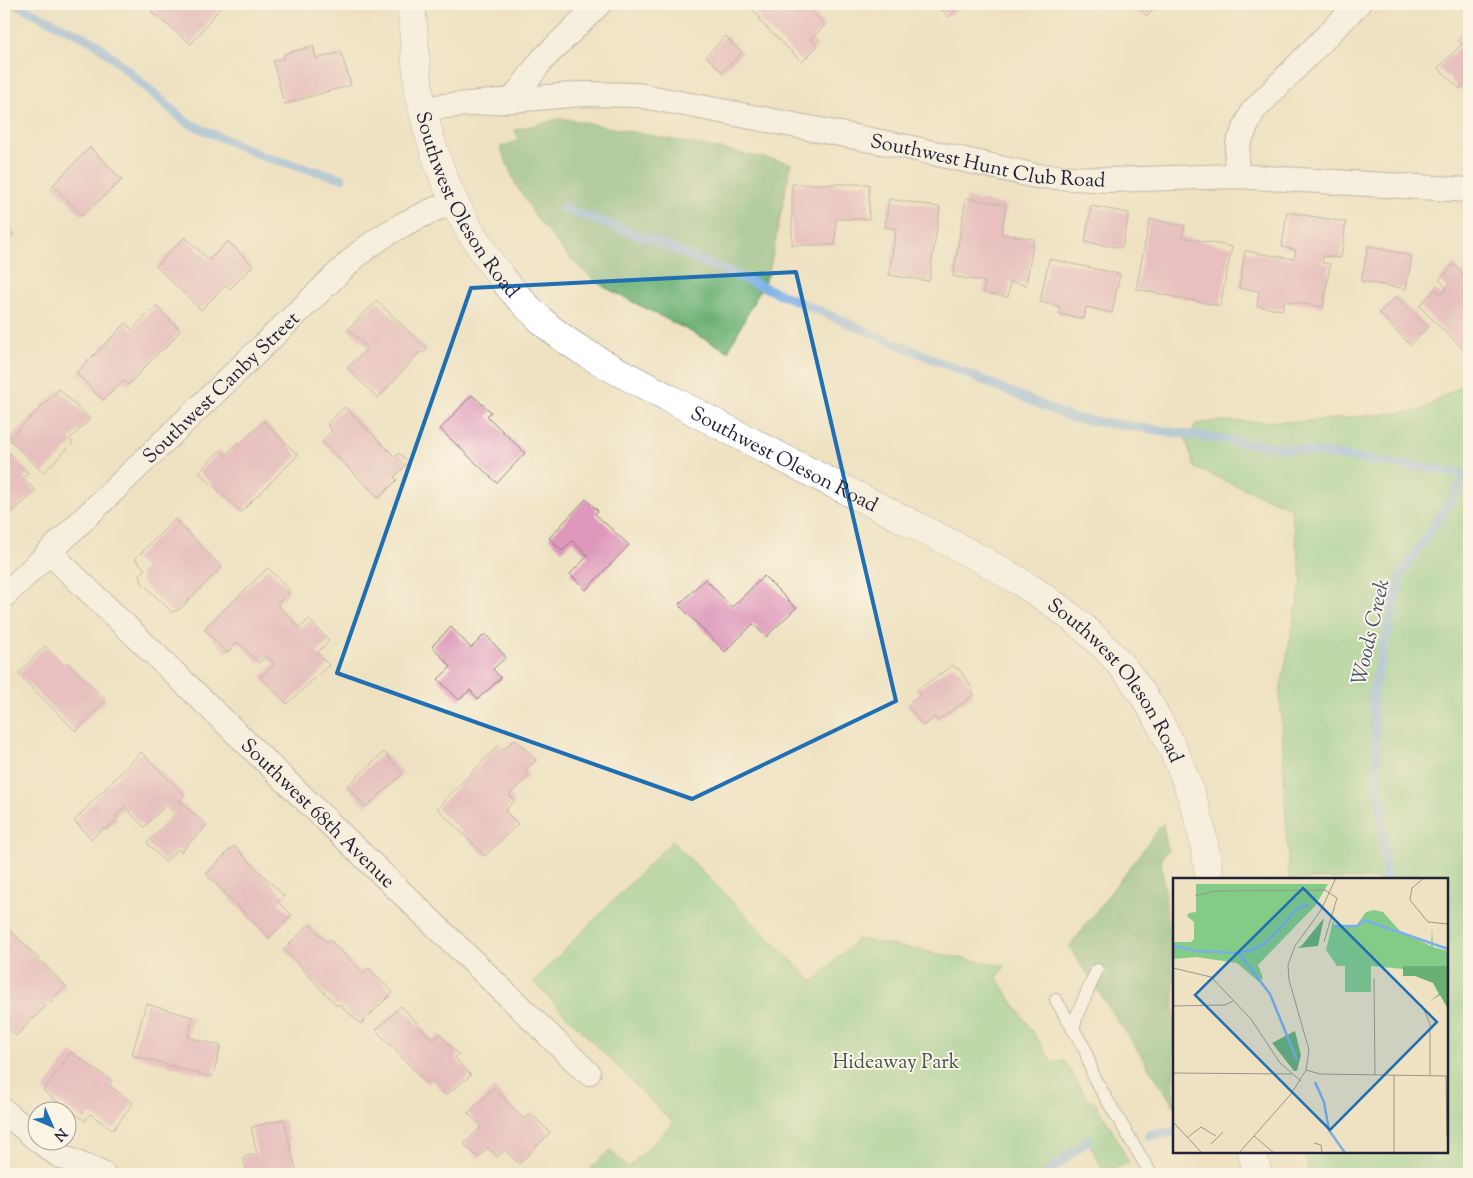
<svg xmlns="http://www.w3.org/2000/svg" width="1473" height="1178" viewBox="0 0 1473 1178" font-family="'Sorts Mill Goudy',serif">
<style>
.green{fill:#83cc88;stroke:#527762}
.forest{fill:#6ab074;stroke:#466958}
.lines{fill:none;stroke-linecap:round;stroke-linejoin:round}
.stream{stroke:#7aafe8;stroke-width:9}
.building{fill:#de98bb}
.service-casing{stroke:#88827e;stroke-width:14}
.minor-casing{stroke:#88827e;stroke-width:26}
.secondary-casing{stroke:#88827e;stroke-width:29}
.service{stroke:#fff;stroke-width:12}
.minor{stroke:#fff;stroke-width:24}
.secondary{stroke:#fff;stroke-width:28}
.marked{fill:none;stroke:#1f6fb2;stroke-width:4;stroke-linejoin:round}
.labels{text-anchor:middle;stroke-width:4;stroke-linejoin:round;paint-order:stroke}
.street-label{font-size:20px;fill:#22223b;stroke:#fcf5e5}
.park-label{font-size:20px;fill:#3f5552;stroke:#fcf5e5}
.water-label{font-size:21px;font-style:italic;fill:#415378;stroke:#fcf5e5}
.inset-river{fill:none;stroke:#7aafe8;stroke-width:2.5}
.inset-road{fill:none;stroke:#9c958c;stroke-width:1}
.view{fill:#1f6fb2;fill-opacity:0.15;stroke:#1f6fb2;stroke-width:2.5}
.inset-edge{fill:none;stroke:#22223b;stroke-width:2.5}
</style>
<rect width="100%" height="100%" fill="#fcf5e5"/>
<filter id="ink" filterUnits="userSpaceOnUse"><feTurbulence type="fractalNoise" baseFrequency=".02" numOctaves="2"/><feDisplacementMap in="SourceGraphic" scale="10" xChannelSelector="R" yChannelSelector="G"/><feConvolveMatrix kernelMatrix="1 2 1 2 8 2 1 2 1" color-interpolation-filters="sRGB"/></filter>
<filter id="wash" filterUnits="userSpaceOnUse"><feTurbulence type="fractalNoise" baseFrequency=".0096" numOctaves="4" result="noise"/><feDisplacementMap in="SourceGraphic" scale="20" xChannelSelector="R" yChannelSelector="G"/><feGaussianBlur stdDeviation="1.12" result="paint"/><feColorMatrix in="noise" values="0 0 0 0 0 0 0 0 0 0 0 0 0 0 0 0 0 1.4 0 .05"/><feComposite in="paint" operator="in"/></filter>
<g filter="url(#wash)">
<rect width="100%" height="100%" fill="#eee2c2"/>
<!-- green -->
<path class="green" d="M1469 381V1174H1310L1303 1152H1447V879H1289L1280 691 1302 581 1291 508 1195 468 1186 440 1196 424 1220 421 1298 422 1420 411Z
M672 841 813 982 857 939 1005 966 997 978 1053 1063 1064 1061 1088 1100 1094 1102 1111 1128 1129 1163 1104 1172 1088 1141 1046 1174H585L610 1150 628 1168 673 1123 533 982Z"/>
<!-- forest -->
<path class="forest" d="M562 118 791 163 769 273 728 351 604 287 593 279 564 252 536 217 515 183 500 147 519 140 515 130Z
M1163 823 1168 851 1161 858 1174 981V1106L1069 947Z"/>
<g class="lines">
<!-- stream -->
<path class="stream" d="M15 4 96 43 186 122 264 157 342 178
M563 208 655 241 1072 418 1468 474
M1386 879 1372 695 1401 575 1469 473
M1149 1135 1174 1132
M1046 1174 1088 1140"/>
</g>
<g id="blocks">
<!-- building -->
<path class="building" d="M158 4H223L191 44 151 12Z
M750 4H804L825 25 811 39 818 46 802 62 759 20 760 18 752 9 754 7Z
M936 4H963L949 17Z
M1134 4H1160L1147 16Z
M1469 22V94L1462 86 1460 89 1438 68 1462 44 1458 41 1469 30 1465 26Z
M726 36 742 53 722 72 706 56Z
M313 46 316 59 341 52 351 85 284 104 273 61 284 58V54Z
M90 147 122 180 82 216 53 185Z
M792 184H869V219H836L835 245H792Z
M966 198 1006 205 1001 234 1034 239 1026 285 1010 282 1008 297 983 293 985 282 953 276Z
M889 199 940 207 929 281 889 275 896 229 885 227Z
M1091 206 1129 213 1122 248 1085 242Z
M1287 212 1346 222 1341 258 1323 256 1322 263 1330 264 1323 307 1284 301 1283 310 1257 306 1259 291 1239 288 1245 251 1294 259 1296 250 1282 247Z
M1150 219 1185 226 1182 237 1232 247 1220 306 1136 289Z
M4 224 14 234 4 244Z
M185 237 209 260 228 241 253 266 230 289 226 285 201 310 156 266Z
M1368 246 1412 256 1406 289 1361 281Z
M1049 259 1120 274 1112 313 1086 307 1084 319 1059 314 1060 307 1040 302Z
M1454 264 1463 274 1469 268V355L1419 306 1435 289 1441 295 1447 288 1439 280Z
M1396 296 1428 327 1410 345 1379 313Z
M377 301 427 349 423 353 421 351 378 398 347 368 368 348 348 329Z
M156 306 180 330 167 347 160 351 128 385 123 381 103 400 76 373 126 323 132 330Z
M59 389 90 419 70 439 73 443 43 473 9 439Z
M472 395 491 412 487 416 525 453 497 483 440 429Z
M345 407 395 457 399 453 409 462 394 477 397 480 379 498 322 442 332 431 327 424Z
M264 421 298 455 241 512 199 472 220 450 225 456 237 443 239 445Z
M9 452 28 473 23 478 36 491 4 520V457Z
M586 499 598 511 595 514 629 545 586 590 570 574 588 556 572 541 562 551 549 538Z
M175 519 222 567 180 609 172 612 142 583 140 574 145 569 135 559Z
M268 568 290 591 277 604 300 628 309 619 329 641 317 653 329 665 287 704 260 677 274 664 267 656 258 663 238 642 227 653 204 629Z
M764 576 796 608 766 637 753 624 725 652 679 605 705 579 732 607Z
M451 627 471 648 485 634 506 657 493 669 501 678 478 699 470 690 459 700 438 679 451 667 432 646Z
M45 646 64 665 67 662 106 700 76 731 18 674Z
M953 665 956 669 958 668 973 689 971 690 974 695 937 721 935 717 923 726 907 705 920 695 917 690Z
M515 739 536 760 525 770 529 775 509 795 515 800 505 811 518 824 485 856 437 808 499 745 504 749Z
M141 752 185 795 179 801 207 825 181 852 178 849 165 862 147 843 175 814 166 805 144 827 125 807 115 816 118 819 106 830 104 828 92 839 74 821Z
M384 752 403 774 366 807 347 786Z
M234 846 284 896 278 902 292 915 269 938 206 874Z
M4 924 66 986 16 1036 4 1024Z
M309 924 327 942 330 940 363 973 368 968 393 992 361 1024 339 1004 337 1006 284 949Z
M146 1004 193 1017 188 1037 221 1046 212 1077 132 1055Z
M401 1006 433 1040 440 1034 458 1054 455 1058 471 1075 446 1095 432 1080 427 1084 376 1030Z
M71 1052 112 1081 109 1085 133 1103 113 1130 90 1114 85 1121 43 1091Z
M494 1088 524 1119 531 1113 550 1133 519 1164 505 1150 497 1157 488 1148 478 1158 464 1144 481 1127 468 1113Z
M284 1119 297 1174H247L243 1157 257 1154 251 1127Z"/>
</g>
</g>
<g filter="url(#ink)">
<use href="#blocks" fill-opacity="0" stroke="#88827e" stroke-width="1"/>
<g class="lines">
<!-- service casing -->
<g class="service-casing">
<path id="service" d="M1056 1000 1085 1049 1094 1078 1151 1174
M1073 1030 1077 1015 1097 970
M1468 1174 1469 1173"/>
</g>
<!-- minor casing -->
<g class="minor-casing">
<g id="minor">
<path d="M513 99 542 60 599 4"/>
<path id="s1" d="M423 108 582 94 638 95 907 147 1036 176 1110 180 1235 176 1469 190"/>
<path d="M1235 176 1238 144 1253 111 1358 4"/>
<path id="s2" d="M49 552 588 1073"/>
<path id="s3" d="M4 596 356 256C389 229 415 218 454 201"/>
<path d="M4 1111 38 1140"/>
<path d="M38 1140 58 1155 103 1174"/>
</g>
</g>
<!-- secondary casing -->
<g class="secondary-casing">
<g id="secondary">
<path id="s4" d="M411 4C415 39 415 77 423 111 434 158 452 205 479 245 497 274 519 300 544 323 578 353 629 377 669 398 742 438 816 475 889 512 975 556 1068 597 1129 675 1160 715 1184 768 1198 817 1204 837 1206 859 1210 879"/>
<path d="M1252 1152 1258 1174"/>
</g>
</g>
<!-- service -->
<use href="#service" class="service"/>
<!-- minor -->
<use href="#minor" class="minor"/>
<!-- secondary -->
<use href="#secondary" class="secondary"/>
</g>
</g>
<!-- marked area -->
<path d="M0 0H1473V1178H0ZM796 272 896 701 692 799 337 673 471 288Z" fill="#eee2c2" fill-opacity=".55" fill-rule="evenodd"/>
<path class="marked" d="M796 272 896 701 692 799 337 673 471 288Z"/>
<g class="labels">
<!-- street labels -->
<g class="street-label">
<text dy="7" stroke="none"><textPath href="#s1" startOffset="572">Southwest Hunt Club Road</textPath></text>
<text dy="7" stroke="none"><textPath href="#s4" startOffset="212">Southwest Oleson Road</textPath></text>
<text dy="7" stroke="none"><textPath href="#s3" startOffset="301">Southwest Canby Street</textPath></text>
<text dy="7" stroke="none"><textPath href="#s4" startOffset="632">Southwest Oleson Road</textPath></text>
<text dy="7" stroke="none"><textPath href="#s4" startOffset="1038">Southwest Oleson Road</textPath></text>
<text dy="7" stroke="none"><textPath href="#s2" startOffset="375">Southwest 68th Avenue</textPath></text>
</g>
<!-- park labels -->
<g class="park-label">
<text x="896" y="1068">Hideaway Park</text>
</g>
<!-- water labels -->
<g class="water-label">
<text transform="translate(1370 632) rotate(-77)" y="7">Woods Creek</text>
</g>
</g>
<!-- overview -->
<g transform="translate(1173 878)">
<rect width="275" height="275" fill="#eee2c2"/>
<path d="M23 6H155L142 28 85 87 90 100 86 104 64 85 23 79 0 81V64H18L21 61V44L14 38 16 35 23 34ZM201 32 210 34 227 53 258 68 259 50 260 69 275 73V123L263 102 230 88V91L198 88V114H172V88H164L153 72 160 43 162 48H183L193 34Z" fill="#83cc88"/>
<path d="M151 40 145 68 125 70 129 67ZM230 88H275V131L267 117 257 123 266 116 260 105 242 98H230ZM122 153 128 177 124 193H121L99 165Z" fill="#6ab074"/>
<path class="inset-river" d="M161 48H184L191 42 275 71M0 68 24 73 66 75 81 71 95 63 126 29 136 27M66 75 97 116 124 182M142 204 151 224 156 252 172 275"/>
<path class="inset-road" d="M251 0 239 10 237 22 255 44 275 46M22 18 41 13 152 12 164 20 151 64M0 90 38 99 78 141 107 185 128 203M201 100 202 197M249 127 257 146V197M0 128 52 127 60 123M133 192 147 196 275 198M0 195 119 196M273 198 274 259M0 244 29 275M81 258 101 275M15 259 28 249 43 258M141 265 148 267 149 275M38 266 50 254M66 275 118 216 133 192 136 172 116 102 115 87 122 68 148 32 163 0M221 275V197"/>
<path class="view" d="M130 10 264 144 157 252 22 117Z"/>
<rect width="275" height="275" class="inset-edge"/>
</g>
<!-- margin -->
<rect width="1473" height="1178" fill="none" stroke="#fcf5e5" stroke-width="20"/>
<!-- north arrow -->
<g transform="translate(52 1126) rotate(135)"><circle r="24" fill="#fcf5e5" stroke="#a5a1a1"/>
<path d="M0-4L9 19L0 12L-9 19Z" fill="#1f6fb2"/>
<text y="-8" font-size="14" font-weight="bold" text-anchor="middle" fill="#22223b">N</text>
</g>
</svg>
